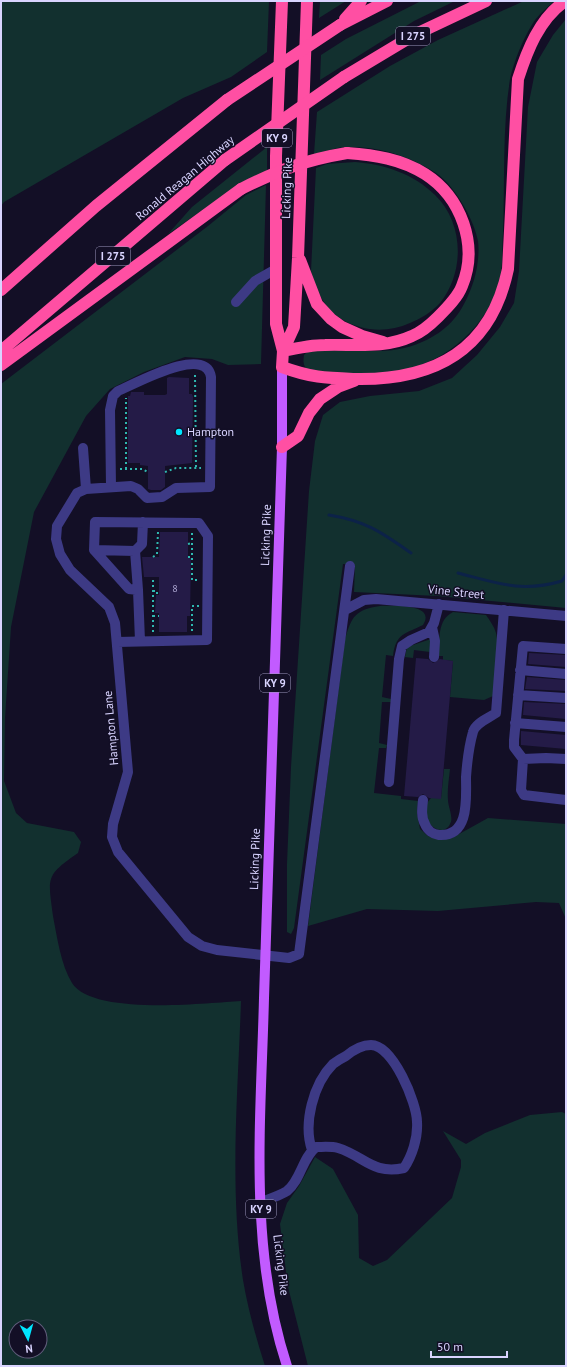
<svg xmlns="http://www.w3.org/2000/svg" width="567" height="1367" viewBox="0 0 567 1367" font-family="'PT Sans',sans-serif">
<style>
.green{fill:#12302f;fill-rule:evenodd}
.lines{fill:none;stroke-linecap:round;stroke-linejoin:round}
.stream{stroke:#0c2248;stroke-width:3}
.building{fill:#241b47}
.path{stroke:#2fb8b0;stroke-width:2;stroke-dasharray:2 3;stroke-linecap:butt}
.minor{stroke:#3d3a85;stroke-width:10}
.major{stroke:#c25bff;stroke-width:10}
.highway{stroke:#ff4fa3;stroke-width:12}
.highway-bridge{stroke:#ff4fa3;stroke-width:12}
.poi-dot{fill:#00e5ff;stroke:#130f26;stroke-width:1.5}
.labels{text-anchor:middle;stroke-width:3;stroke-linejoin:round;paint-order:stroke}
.number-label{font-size:10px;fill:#aca6d1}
.shield{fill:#130f26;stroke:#9e99be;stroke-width:1}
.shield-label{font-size:11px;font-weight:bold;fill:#d9d4ff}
.street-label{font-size:12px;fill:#d9d4ff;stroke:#130f26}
.poi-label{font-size:12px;fill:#d9d4ff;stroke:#130f26;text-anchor:start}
</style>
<rect width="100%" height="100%" fill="#130f26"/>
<!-- green -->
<path class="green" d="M1 1H269L267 52 231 77 183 98 4 202 1 206Z
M320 1H346L319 18Z
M421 1H455L414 21 320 80 321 55 346 39Z
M524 1H554C547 8 538 15 533 23 523 39 514 61 510 79 502 129 505 182 503 233 502 246 503 259 501 272 494 318 455 356 411 368 384 376 338 373 309 371 303 366 303 362 304 355L308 351C346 346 386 359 422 342 447 331 460 316 470 291 476 277 480 257 478 241 474 219 454 185 436 173 410 156 378 146 347 147 336 147 325 152 314 154L317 112 390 66 438 40Z
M566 19V608L437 596 354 592 355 565 343 564 294 928 291 934 287 932V864L291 767 309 491 315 441 323 415 340 402 370 396 419 391 452 378 477 355 500 327 514 303 519 271 528 107 537 62 553 35Z
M267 147V170L236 187 168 234 192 207Z
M355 162C384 164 414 174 435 195 464 223 465 272 440 303 432 312 420 319 410 323 394 330 377 332 360 327 331 319 318 299 311 271L316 168 327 164Z
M266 185 261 364 228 365 212 359 185 357 144 372 110 389 86 416 34 512 11 627 5 718 4 781 16 813 27 823 74 832 81 842 78 853C45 876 48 877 53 916 57 937 61 965 72 983 93 1016 206 1003 241 1001 238 1093 229 1188 243 1280 248 1309 256 1338 265 1366H1V384L208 226 246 195ZM16 1327H40V1351H16Z
M380 606C391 606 437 603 423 625 405 634 396 633 393 656L386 655 382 697 391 699V702H382L379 743 387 745 386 748H379L374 793 401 796V799L418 801 417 813 420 829 428 836 442 839 452 838 488 818 566 824V919L559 903 536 902 438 911 367 909 308 926 345 639C352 616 355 610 380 606Z
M453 612 486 615C490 621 494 626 496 633 500 647 494 681 493 696L484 700 450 697 453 661 443 660V656H438C440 639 437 620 453 612Z
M431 639 430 652 414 650 413 658 405 657 407 647Z
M444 769H450C449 779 447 790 448 800 448 807 454 818 450 824 445 835 432 829 428 821 426 817 427 808 427 803L431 798H441Z
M562 1112 566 1114V1366H308L288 1287 280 1224 287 1203 299 1186 315 1157 333 1169 358 1215 359 1258 373 1266 387 1260 452 1198 461 1167V1160L443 1131 466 1144 485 1133 530 1115Z"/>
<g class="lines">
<!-- stream -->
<path class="stream" d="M329 515C366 521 381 532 411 553
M458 573C497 583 521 593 562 581L566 575"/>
</g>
<!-- building -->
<path class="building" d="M169 377 189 378V394H192L193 397 192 463 165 466V487L161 490H151L148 489V466L140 465V463H128V396H130L131 392H144V395H165L167 394V378Z
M160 532H188V558H191L190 616H187V632H159V613H155L156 595H159V577H144L142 557H159Z
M529 653 566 655V667L528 664Z
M416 658 428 659 433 663 440 659 453 661 441 799 429 798 423 794 418 797 404 796Z
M527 677 566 680V691L525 689Z
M524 702 566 704V719L523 715Z
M521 731 566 735V749L521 745Z"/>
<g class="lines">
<!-- path -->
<path class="path" d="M195 375 196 468
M120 469H142L148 472
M126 469V398
M165 472 176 468H201
M192 533V580H198
M188 544 192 543
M153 557 157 554 158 532
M188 557H192
M153 591H157V595
M153 616H159
M192 631V606H199
M153 632V577"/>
<!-- minor -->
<path class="minor" d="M236 302 255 281 276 269
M83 448 86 489
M111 487 110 410 113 396 118 391C135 384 206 344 211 377L210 487 176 488 162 497 147 498 138 489 131 486 86 489 77 493 57 526 56 539 60 554 70 570 109 607 115 623 128 772 113 824 112 837 118 852 188 937 202 946 217 950 289 958 299 954 350 566
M94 550 135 551
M138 590 135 551 142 544 143 522
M345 610 364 600 376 599 566 616
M432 627 435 641 434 657
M117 642 207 640 208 536 199 523 95 522 94 550 129 589 138 590 140 641
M566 649 523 646 514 740V747L523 759 521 790 524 795 566 800
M520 670 566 674
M518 695 566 698
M515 723 566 727
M523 759 546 758 566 759
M389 782 399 659 402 646 411 640 429 632 434 623 439 604
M423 800C422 809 421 817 425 824 427 830 433 834 439 835 470 837 466 798 466 777 467 763 469 746 473 732 475 723 489 718 496 713L504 610
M261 1202C269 1199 279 1196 287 1191 301 1180 302 1158 316 1147 323 1147 331 1146 338 1148 364 1156 373 1175 404 1168 412 1156 418 1138 417 1122 417 1103 393 1045 371 1045 362 1045 352 1051 346 1056 342 1058 337 1061 333 1064 313 1084 303 1124 312 1150"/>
<!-- major -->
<path class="major" d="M282 367V447C277 631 269 814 264 998 261 1120 248 1248 287 1366"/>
<!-- highway -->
<path class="highway" d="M282 1 276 156V324L283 351 282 367C312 378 326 378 357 379 435 380 491 350 508 269L518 79C527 51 539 19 565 1
M345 19 361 1
M340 25 387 1
M344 77 414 35 486 1
M300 260 317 304 331 319 342 327 362 336 383 342
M1 290 96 206 227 100
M1 351 225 160
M283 351C297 348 311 345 325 345 355 344 384 349 412 336 422 332 431 324 438 317 447 308 458 297 462 286 479 245 461 197 425 174 401 159 375 155 347 153
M283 351 294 327 298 258 307 1
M1 365 241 189
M282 447 298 436 309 413 320 399 338 387 354 381"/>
<!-- highway-bridge -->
<path class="highway-bridge" d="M227 100 340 25
M225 160 344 77
M241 189C279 170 305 160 347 153"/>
</g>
<!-- markers -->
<circle class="poi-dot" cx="179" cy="432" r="4"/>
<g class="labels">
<!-- number labels -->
<g class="number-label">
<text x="175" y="592">8</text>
</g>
<!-- shield labels -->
<g class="shield">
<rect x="396" y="27" width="34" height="18" rx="3"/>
<rect x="262" y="129" width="30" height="18" rx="3"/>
<rect x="96" y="247" width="34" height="18" rx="3"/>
<rect x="260" y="674" width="30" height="18" rx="3"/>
<rect x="246" y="1200" width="30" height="18" rx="3"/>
</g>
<g class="shield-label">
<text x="413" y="40">I 275</text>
<text x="277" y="142">KY 9</text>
<text x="113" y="260">I 275</text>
<text x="275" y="687">KY 9</text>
<text x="261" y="1213">KY 9</text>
</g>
<!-- street labels -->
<g class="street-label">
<text transform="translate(185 178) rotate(-40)" y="4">Ronald Reagan Highway</text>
<text transform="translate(287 188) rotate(-88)" y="4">Licking Pike</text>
<text transform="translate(266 535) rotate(-88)" y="4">Licking Pike</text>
<text transform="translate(456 592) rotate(6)" y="4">Vine Street</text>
<text transform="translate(111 728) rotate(-95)" y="4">Hampton Lane</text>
<text transform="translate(255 859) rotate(-88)" y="4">Licking Pike</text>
<text transform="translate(281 1265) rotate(83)" y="4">Licking Pike</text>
</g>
<!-- poi labels -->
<g class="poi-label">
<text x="187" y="436">Hampton</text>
</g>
</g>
<!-- border -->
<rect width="567" height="1367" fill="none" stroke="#d9d4ff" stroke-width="4"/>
<!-- north arrow -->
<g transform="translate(28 1339) rotate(174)"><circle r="19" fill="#130f26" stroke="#625e7d"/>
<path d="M0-3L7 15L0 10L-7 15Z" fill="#00e5ff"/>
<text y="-6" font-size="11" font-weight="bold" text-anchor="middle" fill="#d9d4ff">N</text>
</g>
<!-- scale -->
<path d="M431 1351v6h76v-6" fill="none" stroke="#d9d4ff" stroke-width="2"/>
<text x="437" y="1351" font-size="12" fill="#d9d4ff" stroke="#130f26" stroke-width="3" paint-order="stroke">50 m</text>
</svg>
